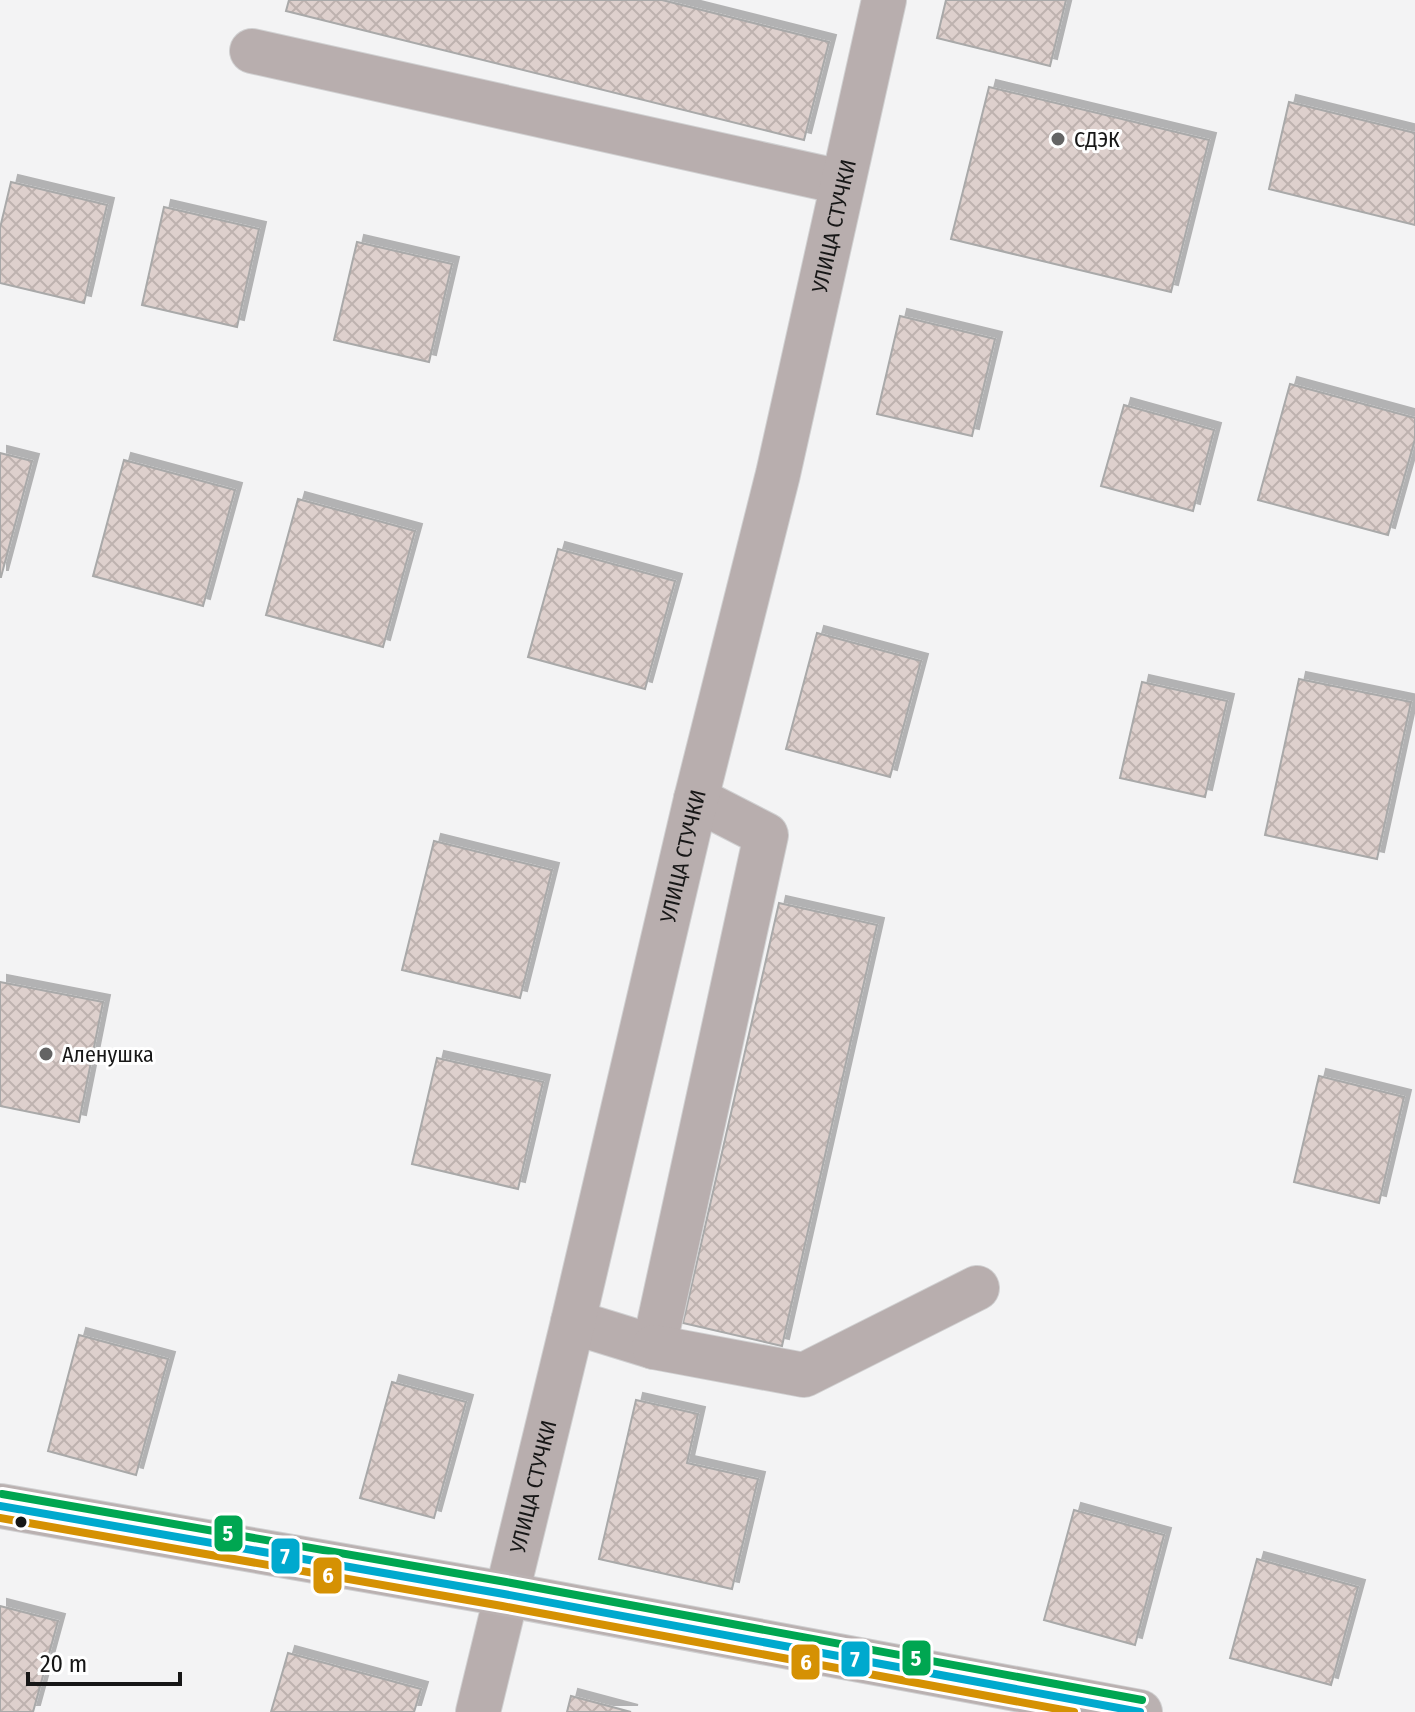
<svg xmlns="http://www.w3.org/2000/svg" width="1415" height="1712" viewBox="0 0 1415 1712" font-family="'Fira Sans Condensed',sans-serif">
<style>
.building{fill:url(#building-cross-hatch);stroke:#a9a9a9;stroke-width:2;filter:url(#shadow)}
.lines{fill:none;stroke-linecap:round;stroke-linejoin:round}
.minor-casing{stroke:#d0d0d1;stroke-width:46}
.major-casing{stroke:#d0d0d1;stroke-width:46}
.minor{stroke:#b8aeae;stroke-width:44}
.major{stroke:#bab1b1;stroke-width:44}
.bus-1-casing{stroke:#fff;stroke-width:14}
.bus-2-casing{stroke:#fff;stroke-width:14}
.bus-3-casing{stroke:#fff;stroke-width:14}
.bus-1{stroke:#00a9ce;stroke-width:8}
.bus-2{stroke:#d59103;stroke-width:8}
.bus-3{stroke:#00a651;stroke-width:8}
.poi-dot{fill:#646464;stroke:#fff;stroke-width:3}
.bus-dot{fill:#171717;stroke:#fff;stroke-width:3}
.labels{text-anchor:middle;stroke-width:6;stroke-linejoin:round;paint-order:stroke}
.poi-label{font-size:22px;fill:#171717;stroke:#fff;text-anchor:start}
.street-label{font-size:22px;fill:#171717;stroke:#fff}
.line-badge{stroke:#fff;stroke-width:3}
.badge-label{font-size:22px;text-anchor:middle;font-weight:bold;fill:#fff}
</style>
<defs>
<pattern id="building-cross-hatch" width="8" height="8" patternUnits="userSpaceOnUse" patternTransform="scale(2)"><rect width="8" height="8" fill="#ded0cd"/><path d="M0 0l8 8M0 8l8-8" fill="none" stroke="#beb2af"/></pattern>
<filter id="shadow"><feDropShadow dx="7" dy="-7" stdDeviation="0" flood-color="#0004"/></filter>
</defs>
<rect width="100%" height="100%" fill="#f3f3f4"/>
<!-- building -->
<path class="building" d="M289 0H662L829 42 804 140 286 11Z
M946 0H1066L1050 66 937 38Z
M989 87 1209 140 1171 292 951 239Z
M1289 102 1415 133V225L1269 189Z
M11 182 107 205 84 303 0 283V228Z
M164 207 259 229 237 327 142 305Z
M357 242 452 264 429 362 334 340Z
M900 316 995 339 972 436 877 414Z
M1290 384 1415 418V439L1388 535 1258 500Z
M1124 405 1214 430 1193 511 1101 486Z
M0 453 32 461 1 577H0Z
M124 460 235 490 203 606 93 576Z
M298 499 415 531 383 647 266 615Z
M558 549 675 581 645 689 528 657Z
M817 633 921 661 890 777 786 749Z
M1299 679 1411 702 1377 859 1265 835Z
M1142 682 1227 701 1205 797 1120 778Z
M434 841 552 870 520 998 402 970Z
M779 903 877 925 782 1346 683 1323Z
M0 982 103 1002 79 1122 0 1106Z
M437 1058 543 1082 518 1189 412 1164Z
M1319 1076 1404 1097 1379 1203 1294 1182Z
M79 1335 168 1359 136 1475 48 1451Z
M392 1382 466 1402 434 1518 360 1498Z
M636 1400 698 1414 687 1463 758 1479 732 1589 599 1559Z
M1074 1510 1164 1535 1135 1645 1044 1620Z
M1257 1559 1358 1587 1331 1685 1230 1658Z
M0 1606 58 1621 33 1712H0Z
M288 1653 421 1689 414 1712H271Z
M571 1696 631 1712H567Z"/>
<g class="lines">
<!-- minor casing -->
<g class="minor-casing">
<g id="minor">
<path d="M252 51 841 182"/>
<path d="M573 1322 654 1347 766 835 696 799"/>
<path d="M654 1347 804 1375 977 1288"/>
<path id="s1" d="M478 1712 573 1322 696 799 778 474 884 0"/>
</g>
</g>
<!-- major casing -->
<g class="major-casing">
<path id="major" d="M0 1506 504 1594 1140 1712"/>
</g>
<!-- minor -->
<use href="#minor" class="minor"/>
<!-- major -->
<use href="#major" class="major"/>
<!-- bus-1 casing -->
<g class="bus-1-casing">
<path id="bus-1" d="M0 1506 504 1594 1140 1712"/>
</g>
<!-- bus-2 casing -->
<g class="bus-2-casing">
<path id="bus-2" d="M0 1518 502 1606 1074 1712"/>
</g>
<!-- bus-3 casing -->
<g class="bus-3-casing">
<path id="bus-3" d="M2 1494 506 1582 1142 1700"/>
</g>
<!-- bus-1 -->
<use href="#bus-1" class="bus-1"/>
<!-- bus-2 -->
<use href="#bus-2" class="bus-2"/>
<!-- bus-3 -->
<use href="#bus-3" class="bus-3"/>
</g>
<!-- markers -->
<g class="poi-dot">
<circle cx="1058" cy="139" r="8"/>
<circle cx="46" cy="1054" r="8"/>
</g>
<circle class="bus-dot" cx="21" cy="1522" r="7"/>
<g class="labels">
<!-- poi labels -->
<g class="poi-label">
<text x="1074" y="147">СДЭК</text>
<text x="62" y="1062">Аленушка</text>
</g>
<!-- street labels -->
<g class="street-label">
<text dy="8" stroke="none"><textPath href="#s1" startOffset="1528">УЛИЦА СТУЧКИ</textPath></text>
<text dy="8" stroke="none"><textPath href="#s1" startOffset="880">УЛИЦА СТУЧКИ</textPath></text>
<text dy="8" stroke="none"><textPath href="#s1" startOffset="232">УЛИЦА СТУЧКИ</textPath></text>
</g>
</g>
<g class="line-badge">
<rect x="213" y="1514" width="31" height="39" rx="8" fill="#00a651"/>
<rect x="270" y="1537" width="31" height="38" rx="8" fill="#00a9ce"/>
<rect x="312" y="1556" width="31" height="39" rx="8" fill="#d59103"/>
<rect x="901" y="1639" width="31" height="38" rx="8" fill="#00a651"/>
<rect x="840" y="1640" width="31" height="38" rx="8" fill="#00a9ce"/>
<rect x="790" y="1643" width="31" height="38" rx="8" fill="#d59103"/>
</g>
<g class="badge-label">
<text x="228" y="1541">5</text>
<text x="285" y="1564">7</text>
<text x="328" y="1583">6</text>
<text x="916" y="1666">5</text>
<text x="855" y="1667">7</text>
<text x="806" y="1670">6</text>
</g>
<!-- scale -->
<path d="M28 1672v12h152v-12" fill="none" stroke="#171717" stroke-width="4"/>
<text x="40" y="1672" font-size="24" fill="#171717" stroke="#ffffff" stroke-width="6" paint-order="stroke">20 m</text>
</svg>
